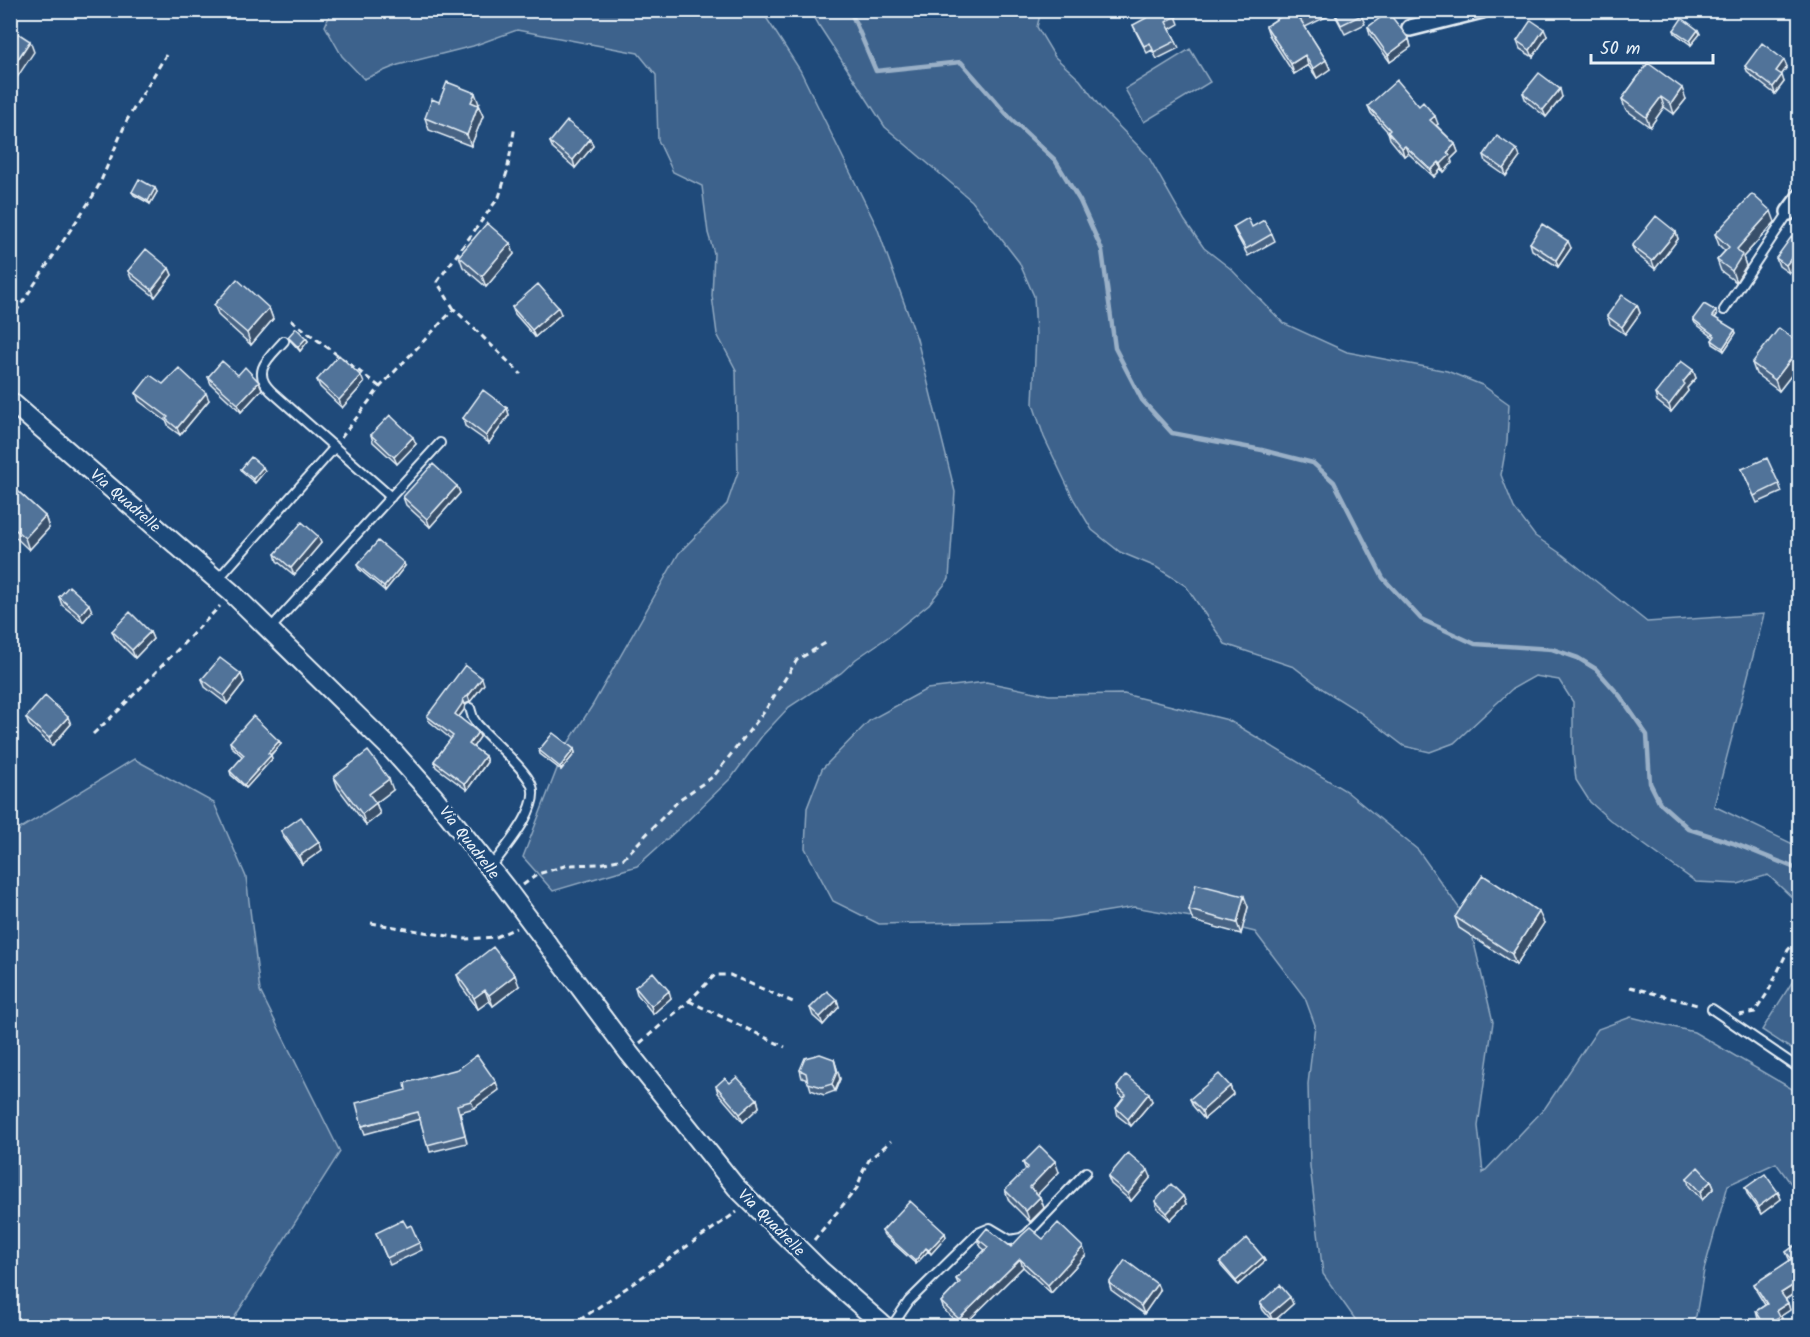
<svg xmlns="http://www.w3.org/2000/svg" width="1810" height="1337" viewBox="0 0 1810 1337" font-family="Kalam,sans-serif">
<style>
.green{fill:#3c628c;stroke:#92aac2;stroke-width:1.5}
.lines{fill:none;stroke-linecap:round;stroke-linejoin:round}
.stream{stroke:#9ab0c7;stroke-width:4.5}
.service-casing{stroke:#e8f1f8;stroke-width:12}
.minor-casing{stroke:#e8f1f8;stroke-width:20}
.tertiary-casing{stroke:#e8f1f8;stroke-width:22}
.path{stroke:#e8f1f8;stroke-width:3;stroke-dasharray:6 4.5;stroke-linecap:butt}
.service{stroke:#1f4a7a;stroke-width:8}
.minor{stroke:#1f4a7a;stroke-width:15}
.tertiary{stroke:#1f4a7a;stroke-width:18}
.wall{fill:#466384;stroke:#e8f1f8;stroke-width:1.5}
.shaded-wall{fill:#39506b;stroke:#e8f1f8;stroke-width:1.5}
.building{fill:#517399;stroke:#e8f1f8;stroke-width:1.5}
.labels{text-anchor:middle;stroke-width:6;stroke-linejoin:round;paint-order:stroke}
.street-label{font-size:16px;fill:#e8f1f8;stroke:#1f4a7a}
</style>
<rect width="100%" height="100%" fill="#1f4a7a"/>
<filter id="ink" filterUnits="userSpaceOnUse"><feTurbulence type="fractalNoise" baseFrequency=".0167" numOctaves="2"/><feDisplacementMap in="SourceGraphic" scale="12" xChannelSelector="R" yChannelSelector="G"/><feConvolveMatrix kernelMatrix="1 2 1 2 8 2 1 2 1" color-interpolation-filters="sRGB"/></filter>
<g filter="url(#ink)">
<!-- green -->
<path class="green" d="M332 10 762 11 800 70 877 227 917 339 955 492 949 579 929 604 888 637 856 659 841 673 789 707 762 736 732 777 687 821 637 866 553 891 523 857 565 748 592 706 679 553 727 504 738 472 736 370 717 334 712 296 714 253 708 233 702 186 673 172 658 140 656 75 638 53 517 30 473 46 398 65 364 79 342 56 325 26Z
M811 11H1041L1037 27 1055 57 1080 80 1100 107 1148 156 1185 221 1204 248 1231 269 1283 323 1347 352 1447 371 1482 385 1509 404 1507 441 1501 475 1514 508 1535 536 1563 555 1647 622 1764 614 1714 806 1799 847V904L1768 875 1738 884 1696 882 1610 820 1590 802 1576 780 1573 753V702L1559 680 1535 676 1512 689 1454 743 1430 752 1404 746 1361 713 1324 690 1294 667 1225 644 1186 586 1156 567 1120 552 1092 530 1074 500 1044 437 1033 404 1036 334 1034 296 1019 262 972 201 885 127 820 27Z
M1190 49 1210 82 1144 122 1125 89Z
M986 682 1049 695 1124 694 1228 720 1346 791 1418 850 1469 922 1493 1022 1478 1126 1483 1173 1545 1108 1598 1029 1631 1017 1694 1032 1799 1093V1195L1776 1163 1728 1185 1704 1270 1696 1316 1687 1326H1360L1323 1274 1310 1166 1308 1084 1315 1025 1305 998 1255 932 1197 918 1134 907 1053 920 879 924 833 901 805 848 807 808 822 769 870 720 927 689Z
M134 759 214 803 246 877 260 991 340 1152 229 1326H11V839L21 828Z
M1799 971 1800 1054H1799L1762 1030Z"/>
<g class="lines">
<!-- stream -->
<path class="stream" d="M850 10 876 71 961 62 1011 119 1055 160 1080 201 1102 250 1115 348 1142 400 1172 433 1262 450 1313 463 1334 482 1383 578 1421 619 1475 644 1552 649 1578 658 1596 669 1620 696 1647 735 1650 783 1660 803 1689 829 1733 843 1800 870"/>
<!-- service casing -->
<g class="service-casing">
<path id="service" d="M1724 310 1789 212
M284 341C270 357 250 371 271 391L391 497
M218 579 335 447
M270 629 440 443
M470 708 473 718 477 724C490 739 527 770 532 786 540 809 504 849 491 867
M1712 1009 1800 1069
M892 1326 909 1301 978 1233 990 1228 1010 1240 1021 1238 1027 1234 1086 1172"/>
</g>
<!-- minor casing -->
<g class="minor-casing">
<path id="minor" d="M1410 28 1482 10
M1789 212 1800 197"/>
</g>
<!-- tertiary casing -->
<g class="tertiary-casing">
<path id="tertiary" d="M10 401 232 593 393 751 434 797 505 887 629 1053 736 1187 820 1270 884 1326"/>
</g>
<!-- path -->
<path class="path" d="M454 309 437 282 499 197 507 172 515 126
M291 320 380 387
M10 321 93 196 100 183 127 120 166 55
M341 438 380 387 454 309 521 374
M93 734 118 711 220 606
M523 885 538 874 568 865 600 864 623 859 680 799 714 776 764 712 797 660 829 641
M371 923 466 939 496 937 516 928
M1630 987 1701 1006
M689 1001 785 1047
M1739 1015 1755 1012 1768 992 1788 950 1800 937
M640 1043 689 1001 715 975H730L793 1002
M814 1240 857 1188 863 1171 869 1160 891 1141
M571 1326 737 1212"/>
<!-- service -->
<use href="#service" class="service"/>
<!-- minor -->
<use href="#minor" class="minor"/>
<!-- tertiary -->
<use href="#tertiary" class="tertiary"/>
</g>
<!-- wall -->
<path class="wall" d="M1291 10H1359L1365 24 1345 34 1334 13 1305 27 1326 60 1330 69 1317 78 1308 65 1294 74 1269 35 1266 26Z
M1418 10H1440L1419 16Z
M1176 16 1179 24 1170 29 1179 48 1157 59 1152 50 1147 53 1136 32 1133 25Z
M1368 27 1409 39 1411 47 1390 62 1370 35Z
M1674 30H1698L1700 34 1691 45 1675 33Z
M1547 36 1533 57 1520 49 1517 41Z
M1784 60 1787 67 1781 75 1784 82 1775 94 1748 73 1745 66Z
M1648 63 1686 99 1674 114 1664 107 1650 127 1625 109 1622 99Z
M1523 93 1562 97 1546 117 1526 101Z
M479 104 478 105 483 116 471 146 429 130 425 118Z
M1368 106H1419L1438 124 1436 125 1455 144 1458 152 1451 159 1452 163 1444 172 1441 169 1434 177 1408 153 1404 156 1390 139 1388 132 1371 113Z
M550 142 593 146 575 168 553 149Z
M1484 155 1520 157 1506 176 1486 162Z
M155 188 157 192 150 204 134 195 132 192Z
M1775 222 1743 257 1746 266 1736 282 1721 271 1717 260 1725 251 1719 245 1715 234Z
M1233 227H1252L1272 234 1275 241 1248 256 1236 234Z
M1676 232 1678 239 1655 269 1635 253 1632 246Z
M1800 241V259L1789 273 1779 266 1776 258Z
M510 243 514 254 486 287 463 267 459 256Z
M1530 243 1571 248 1558 267 1532 250Z
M169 268 172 275 155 297 131 278 128 271Z
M214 305 269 308 273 319 251 345 219 316Z
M1637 305 1640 313 1625 334 1610 324 1607 316Z
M512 307 561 314 535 337 515 314Z
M1717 315 1715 318 1736 333 1724 351 1713 344 1712 340 1714 338 1695 323 1693 319Z
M288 337 306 338 308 341 300 351 290 340Z
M1800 344V364L1779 391 1756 374 1752 363Z
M1693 370 1696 378 1687 388 1688 391 1671 412 1657 401 1655 394Z
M238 375 259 382 262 389 241 412 211 384 208 377Z
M317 380 364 383 342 408 320 387Z
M163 384 209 400 180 435 169 427 167 422 139 401 136 393Z
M507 408 509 415 489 443 465 426 463 418Z
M371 435 416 444 397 464 373 442Z
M241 469 265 471 255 483 243 473Z
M1742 469 1779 484 1782 492 1757 503Z
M10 484 45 516 49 528 29 550 10 532Z
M457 486 460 493 430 527 406 505 403 497Z
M318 536 321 543 294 575 277 561 275 554Z
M357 565 405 566 385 591 359 569Z
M59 597 92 611 83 622 62 605Z
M112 631 150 632 153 639 135 658 115 638Z
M241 674 244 682 227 704 205 687 202 679Z
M484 684 470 702 465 704 464 710 459 717 480 737 473 747 485 756 487 762 467 790 436 767 434 761 451 739 429 721 427 716Z
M26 718 71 724 52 746 29 725Z
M279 741 281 744 271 755 272 759 246 788 231 775 230 771 243 757 231 746 230 742Z
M574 749 575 753 561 770 540 754 539 750Z
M334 777 393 790 376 803 380 814 366 825 338 788Z
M281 831 319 842 322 850 302 864 284 838Z
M1248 907 1241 934 1193 921 1189 910Z
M1455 917 1544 923 1516 965 1459 928Z
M457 975 519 986 493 1006 489 1001 478 1009 461 986Z
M635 987 671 998 653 1014 637 994Z
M837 1000 839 1007 823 1025 813 1016 810 1008Z
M834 1059 840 1079 835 1091 824 1095 811 1090 808 1080 802 1078 800 1070Z
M730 1083 757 1099 759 1107 743 1122 718 1093 716 1086Z
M1230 1086 1233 1094 1204 1119 1193 1106 1190 1099Z
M1117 1087 1152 1101 1131 1126 1118 1116 1116 1108 1124 1098 1119 1094Z
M499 1090 474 1108 460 1112 467 1143 430 1152 420 1119 365 1134 362 1126Z
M1023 1163 1059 1172 1037 1194 1040 1197 1044 1208 1030 1222 1009 1201 1005 1190 1026 1170Z
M1108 1177H1151L1131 1201 1111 1184Z
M1687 1178 1711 1181 1714 1188 1702 1200 1689 1186Z
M1745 1188 1778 1192 1781 1199 1761 1214 1748 1196Z
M1183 1196 1186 1204 1170 1220 1157 1208 1155 1201Z
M407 1227 419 1243 422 1250 390 1265 376 1233Z
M882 1231 945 1233 946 1237 931 1254 928 1251 916 1264 884 1235Z
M978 1239 1011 1247 1043 1239 1086 1255 1051 1293 1023 1267 963 1326H961L944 1310 941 1302 958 1284 956 1279 985 1250 981 1247Z
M1800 1242V1290L1786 1299 1790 1310 1781 1316 1783 1323 1778 1326H1764L1758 1319 1756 1311 1765 1305 1757 1292 1754 1284 1790 1261 1786 1252Z
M1263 1257 1265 1261 1238 1285 1221 1266 1220 1262Z
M1109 1283 1160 1291 1144 1314 1111 1290Z
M1260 1303 1293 1304 1273 1322 1263 1310Z"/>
<!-- shaded-wall -->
<path class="shaded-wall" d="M1544 29 1547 36 1533 57 1530 50Z
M1698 30 1700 34 1691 45 1690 41Z
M1409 39 1411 47 1390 62 1388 55Z
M30 41 34 52 12 85 10 81V71Z
M1305 55 1308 65 1294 74 1291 64Z
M1326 60 1330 69 1317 78 1313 69Z
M1784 60 1787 67 1779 78 1776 71Z
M1782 75 1784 82 1775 94 1773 87Z
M1682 88 1686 99 1674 114 1671 104Z
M1560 89 1562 97 1546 117 1543 110Z
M475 93 479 104 475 113 471 102Z
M1661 97 1664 107 1650 127 1646 117Z
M478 105 483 116 471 146 467 135Z
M1435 116 1438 124 1433 128 1430 120Z
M590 139 593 146 575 168 573 160Z
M1455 144 1458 152 1451 159 1452 163 1444 172 1441 164 1447 153Z
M1405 146 1408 153 1404 156 1402 148Z
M1517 150 1520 157 1506 176 1504 169Z
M1439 162 1441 169 1434 177 1431 170Z
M155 188 157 192 150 204 148 201Z
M1771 211 1775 222 1743 257 1746 266 1736 282 1732 271 1737 249Z
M1676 232 1678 239 1655 269 1652 261Z
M1568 241 1571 248 1558 267 1556 260Z
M510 243 514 254 486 287 482 276Z
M1800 248V259L1789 273 1786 265Z
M169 268 172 275 155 297 152 290Z
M1637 305 1640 313 1625 334 1622 327Z
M558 307 561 314 535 337 532 330Z
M269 308 273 319 251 345 247 333Z
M1716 311 1717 315 1713 320 1712 316Z
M1735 330 1736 333 1724 351 1723 348Z
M306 338 308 341 300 351 298 347Z
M1800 347V364L1779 391 1775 380Z
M1693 370 1696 378 1687 388 1688 391 1671 412 1669 405 1683 382Z
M361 376 364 383 342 408 339 400Z
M259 382 262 389 241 412 238 404Z
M206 393 209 400 180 435 177 428Z
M507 408 509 415 489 443 486 436Z
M413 437 416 444 397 464 394 457Z
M263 467 265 471 255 483 253 479Z
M457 486 460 493 430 527 427 519Z
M45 516 49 528 29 550 25 538Z
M318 536 321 543 294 575 291 568Z
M404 563 405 566 385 591 384 587Z
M89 604 92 611 83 622 80 615Z
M150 632 153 639 135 658 132 650Z
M241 674 244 682 227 704 224 696Z
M482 678 484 684 470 702 468 696Z
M463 699 465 704 464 710 457 719 455 714Z
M68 717 71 724 52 746 49 738Z
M478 732 480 737 471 750 469 744Z
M279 741 281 744 269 756 268 753Z
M574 749 575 753 561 770 560 767Z
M271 755 272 759 246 788 244 785Z
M485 756 487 762 467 790 465 784Z
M389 779 393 790 373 805 369 794Z
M376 803 380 814 366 825 362 814Z
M319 842 322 850 302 864 299 856Z
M1244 896 1248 907 1241 934 1237 923Z
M1539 912 1544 923 1516 965 1512 954Z
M515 975 519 986 493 1006 489 995Z
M485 990 489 1001 478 1009 474 998Z
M669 991 671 998 653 1014 651 1006Z
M837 1000 839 1007 823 1025 820 1017Z
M834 1059 840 1079 835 1091 832 1084Z
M496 1082 499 1090 474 1108 471 1101Z
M1230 1086 1233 1094 1204 1119 1202 1111Z
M1149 1093 1152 1101 1131 1126 1128 1119Z
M757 1099 759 1107 743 1122 740 1114Z
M1055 1161 1059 1172 1034 1198 1030 1187Z
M1148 1170 1151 1177 1131 1201 1128 1194Z
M1711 1181 1714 1188 1702 1200 1700 1192Z
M1778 1192 1781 1199 1761 1214 1758 1207Z
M1183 1196 1186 1204 1170 1220 1167 1213Z
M1040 1197 1044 1208 1030 1222 1026 1211Z
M945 1233 946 1237 931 1254 929 1250Z
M1083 1247 1086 1255 1051 1293 1048 1285Z
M926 1248 928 1251 916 1264 915 1261Z
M1263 1257 1265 1261 1238 1285 1236 1281Z
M1020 1259 1023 1267 963 1326H961L959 1319Z
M1800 1281V1290L1784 1300 1781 1293Z
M1157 1284 1160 1291 1144 1314 1141 1306Z
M1290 1297 1293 1304 1273 1322 1270 1314Z
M1788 1303 1790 1310 1781 1316 1783 1323 1778 1326H1765L1777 1310Z"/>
<!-- building -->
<path class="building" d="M1161 10H1173L1176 16 1166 22 1176 41 1154 52 1150 43 1144 46 1133 25Z
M1291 10H1317L1300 19 1326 60 1313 69 1305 55 1291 64 1266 26Z
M1334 10H1360L1362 15 1341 25Z
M1388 12 1409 39 1388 55 1368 27Z
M1682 18 1698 30 1690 41 1674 30Z
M1531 20 1544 29 1530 50 1517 41Z
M10 28 30 41 10 71Z
M1762 43 1784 60 1776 71 1782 75 1773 87 1745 66Z
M1648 63 1682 88 1671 104 1661 97 1646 117 1622 99Z
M1539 73 1560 89 1543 110 1523 93Z
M1397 80 1419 106 1423 102 1435 116 1430 120 1455 144 1447 153 1450 155 1441 164 1439 162 1431 170 1405 146 1402 148 1388 132 1390 130 1368 106Z
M447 82 475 93 471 102 478 105 467 135 425 118 432 99 439 102Z
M567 121 590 139 573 160 550 142Z
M1497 136 1517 150 1504 169 1484 155Z
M139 179 155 188 148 201 132 192Z
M1752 194 1771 211 1737 249 1742 255 1732 271 1717 260 1729 247 1715 234Z
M1656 216 1676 232 1652 261 1632 246Z
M1248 218 1252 227 1264 220 1272 234 1246 249 1233 227Z
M487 223 510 243 482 276 459 256Z
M1542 224 1568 241 1556 260 1530 243Z
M1792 236 1800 241V248L1786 265 1776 258Z
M146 249 169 268 152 290 128 271Z
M237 279 269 308 247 333 214 305Z
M538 284 558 307 532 330 512 307Z
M1622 295 1637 305 1622 327 1607 316Z
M1704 304 1716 311 1712 316 1735 330 1723 348 1712 340 1715 336 1693 319Z
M296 328 306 338 298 347 288 337Z
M1779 328 1800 344V347L1775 380 1752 363Z
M339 355 361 376 339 400 317 380Z
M222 361 238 375 245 367 259 382 238 404 208 377Z
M1681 361 1693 370 1683 382 1685 384 1669 405 1655 394Z
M179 368 206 393 177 428 166 419 168 417 136 393 150 375 163 384Z
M483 390 507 408 486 436 463 418Z
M390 415 413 437 394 457 371 435Z
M251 457 263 467 253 479 241 469Z
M1767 458 1779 484 1754 496 1742 469Z
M433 464 457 486 427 519 403 497Z
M10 484 45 516 25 538 10 525Z
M302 522 318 536 291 568 275 554Z
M378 541 404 563 384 587 357 565Z
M69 586 89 604 80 615 59 597Z
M130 612 150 632 132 650 112 631Z
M220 658 241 674 224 696 202 679Z
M465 665 482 678 468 696 463 699 462 704 455 714 478 732 469 744 485 756 465 784 434 761 453 736 427 716Z
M45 696 68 717 49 738 26 718Z
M253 716 279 741 268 753 271 755 244 785 230 771 244 755 230 742Z
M553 733 574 749 560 767 539 750Z
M368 751 389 779 369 794 376 803 362 814 334 777Z
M301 817 319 842 299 856 281 831Z
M1483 875 1539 912 1512 954 1455 917Z
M1196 884 1244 896 1237 923 1189 910Z
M493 947 515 975 489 995 485 990 474 998 457 975Z
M653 972 669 991 651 1006 635 987Z
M827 991 837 1000 820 1017 810 1008Z
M820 1054 834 1059 837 1072 832 1084 822 1087 808 1083 806 1073 800 1070 805 1058Z
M477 1055 496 1082 471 1101 457 1105 465 1135 427 1145 418 1112 362 1126 356 1103 406 1090 405 1083 458 1069Z
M1219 1074 1230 1086 1202 1111 1190 1099Z
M1126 1075 1149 1093 1128 1119 1116 1108 1126 1095 1117 1087Z
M737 1077 757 1099 740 1114 716 1086 725 1078 730 1083Z
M1040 1146 1055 1161 1030 1187 1040 1197 1026 1211 1005 1190 1028 1167 1023 1163Z
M1128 1153 1148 1170 1128 1194 1108 1177Z
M1698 1167 1711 1181 1700 1192 1687 1178Z
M1765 1174 1778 1192 1758 1207 1745 1188Z
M1171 1184 1183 1196 1167 1213 1155 1201Z
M910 1201 945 1233 929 1250 926 1248 915 1261 882 1231Z
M403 1220 407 1227 411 1225 419 1243 387 1258 376 1233Z
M1058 1223 1083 1247 1048 1285 1020 1259 959 1319 941 1302 960 1282 956 1279 988 1247 978 1239 987 1228 1011 1247 1022 1235 1030 1228 1043 1239Z
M1247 1238 1263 1257 1236 1281 1220 1262Z
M1800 1242V1281L1781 1293 1788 1303 1777 1310 1780 1316 1765 1326 1756 1311 1767 1304 1754 1284 1792 1259 1786 1252Z
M1125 1260 1157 1284 1141 1306 1109 1283Z
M1280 1285 1290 1297 1270 1314 1260 1303Z
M1263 1322 1266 1326H1256Z"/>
</g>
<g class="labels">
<!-- street labels -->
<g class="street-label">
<text transform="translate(126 500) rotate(41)" y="6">Via Quadrelle</text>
<text transform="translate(470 842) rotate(52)" y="6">Via Quadrelle</text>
<text transform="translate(772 1222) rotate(45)" y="6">Via Quadrelle</text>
</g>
</g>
<!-- margin -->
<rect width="1810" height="1337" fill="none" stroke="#1f4a7a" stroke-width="36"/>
<rect x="18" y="18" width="1774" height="1301" fill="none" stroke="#e8f1f8" stroke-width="2" filter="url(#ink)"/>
<!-- scale -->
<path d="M1591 54v9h122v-9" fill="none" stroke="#e8f1f8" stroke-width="3"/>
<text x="1600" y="54" font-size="18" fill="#e8f1f8" stroke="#1f4a7a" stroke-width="4.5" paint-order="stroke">50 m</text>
</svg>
